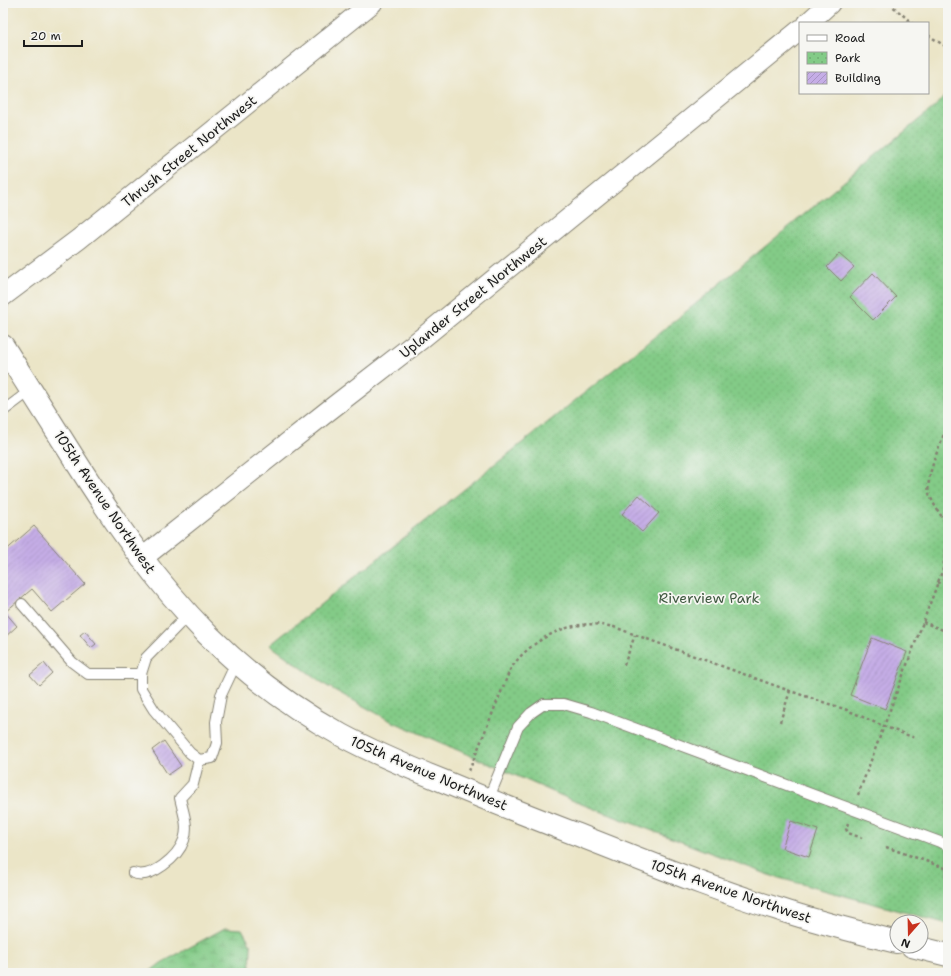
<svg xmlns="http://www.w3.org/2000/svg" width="951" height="976" viewBox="0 0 951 976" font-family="'Shantell Sans',sans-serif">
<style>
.wetland{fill:url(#wetland-marsh);stroke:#507452}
.park{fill:url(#park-dots);stroke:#507452}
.building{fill:url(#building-hatch)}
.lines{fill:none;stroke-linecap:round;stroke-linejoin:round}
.lane-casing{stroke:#848072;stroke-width:12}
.street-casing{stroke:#848072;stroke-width:22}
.secondary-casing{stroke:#848072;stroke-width:24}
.path{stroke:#848072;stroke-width:2.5;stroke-dasharray:3 3;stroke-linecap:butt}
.lane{stroke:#fff;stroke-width:10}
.street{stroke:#fff;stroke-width:20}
.secondary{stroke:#fff;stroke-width:22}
.labels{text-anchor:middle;stroke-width:3.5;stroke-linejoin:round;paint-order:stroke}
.street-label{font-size:14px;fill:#1c1c1c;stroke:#f6f6f2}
.park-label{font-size:14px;fill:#405941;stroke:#f6f6f2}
</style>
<defs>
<pattern id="wetland-marsh" width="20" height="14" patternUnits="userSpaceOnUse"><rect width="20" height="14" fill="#83cb87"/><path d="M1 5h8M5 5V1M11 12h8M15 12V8" fill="none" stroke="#71ae74"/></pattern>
<pattern id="park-dots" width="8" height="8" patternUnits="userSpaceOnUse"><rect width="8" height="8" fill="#83cb87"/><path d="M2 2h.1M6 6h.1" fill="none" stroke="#71ae74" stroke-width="1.8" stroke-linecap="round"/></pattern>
<pattern id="building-hatch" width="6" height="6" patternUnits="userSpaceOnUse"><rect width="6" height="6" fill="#c5ade6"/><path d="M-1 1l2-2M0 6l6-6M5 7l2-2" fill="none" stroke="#a994c5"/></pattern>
</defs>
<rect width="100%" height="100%" fill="#f6f6f2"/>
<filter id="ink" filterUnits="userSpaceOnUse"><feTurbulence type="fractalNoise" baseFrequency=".025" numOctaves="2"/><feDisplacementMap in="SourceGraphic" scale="8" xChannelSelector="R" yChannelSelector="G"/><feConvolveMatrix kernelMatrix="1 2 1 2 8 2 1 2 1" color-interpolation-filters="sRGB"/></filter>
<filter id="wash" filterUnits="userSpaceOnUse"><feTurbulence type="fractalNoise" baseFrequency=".012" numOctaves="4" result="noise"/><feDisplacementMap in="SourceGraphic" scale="16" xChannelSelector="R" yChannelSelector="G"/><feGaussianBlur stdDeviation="0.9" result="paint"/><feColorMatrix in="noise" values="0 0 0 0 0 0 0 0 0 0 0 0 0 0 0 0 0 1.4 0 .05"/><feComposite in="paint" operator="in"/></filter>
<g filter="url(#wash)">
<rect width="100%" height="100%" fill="#ebe5c7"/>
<!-- wetland -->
<path class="wetland" d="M225 928 242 929 251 945 250 973H148L161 963Z"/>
<!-- park -->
<path class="park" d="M948 92V924L772 876 576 802 389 720 327 686 270 645 693 306 938 104Z"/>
<g id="blocks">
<!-- building -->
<path class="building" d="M839 254 854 267 841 281 827 267Z
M873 273 896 297 873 320 850 297Z
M639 495 659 513 642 532 622 514Z
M34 526 85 584 52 612 32 589 5 612 17 626 3 639V553Z
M85 631 96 644 91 648 80 635Z
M872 638 907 652 885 709 850 695Z
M44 663 52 673 39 685 30 675Z
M164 741 181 766 168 775 152 750Z
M791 821 818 830 809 857 782 848Z"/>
</g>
</g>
<g filter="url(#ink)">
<use href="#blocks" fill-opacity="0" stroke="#848072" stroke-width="1"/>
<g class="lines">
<!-- lane casing -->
<g class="lane-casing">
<path id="lane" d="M3 411 31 390
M22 604 72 662 88 674H141
M189 614 146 658 141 674V689L154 710 190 753 199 760 212 758 217 743 216 722 221 695 237 661
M488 800 518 727 531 713 544 704H564L591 712 948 845
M133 873C151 880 178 857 184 840 189 826 183 812 180 798L193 784 199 760"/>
</g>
<!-- street casing -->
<g class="street-casing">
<path id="street" d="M808 23 830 3
M3 296 79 239 372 3
M141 559 328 411 421 339 800 30"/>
</g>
<!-- secondary casing -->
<g class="secondary-casing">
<path id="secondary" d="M3 346C27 384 51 422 75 460 115 523 154 580 207 634 246 673 292 708 341 735 374 753 408 767 443 781 486 799 529 816 573 833 641 859 708 888 778 909 817 922 857 932 897 942
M912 946 948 955"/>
</g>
<!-- path -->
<path class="path" d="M889 3 912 23
M928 35 948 48
M948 424C942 440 925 477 929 493 933 505 941 515 948 526
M937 583 948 579
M923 622 948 632
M624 665 635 635
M780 722 790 691
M469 771 510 670C524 647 554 628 581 625 592 623 603 625 614 627L790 691 847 710 883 726 915 738
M858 795 943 569 948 534
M848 823 846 829 848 833 862 838
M886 847 948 869"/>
<!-- lane -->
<use href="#lane" class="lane"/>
<!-- street -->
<use href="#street" class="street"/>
<!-- secondary -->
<use href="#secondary" class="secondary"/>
</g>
</g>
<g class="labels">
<!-- street labels -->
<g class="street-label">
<text transform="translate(189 151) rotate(-39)" y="5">Thrush Street Northwest</text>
<text transform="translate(473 297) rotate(-39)" y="5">Uplander Street Northwest</text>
<text transform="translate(105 502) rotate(56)" y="5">105th Avenue Northwest</text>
<text transform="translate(429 773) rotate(23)" y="5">105th Avenue Northwest</text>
<text transform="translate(731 891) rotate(19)" y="5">105th Avenue Northwest</text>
</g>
<!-- park labels -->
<g class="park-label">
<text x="709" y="603">Riverview Park</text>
</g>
</g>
<!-- margin -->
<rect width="951" height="976" fill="none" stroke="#f6f6f2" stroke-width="16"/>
<!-- legend -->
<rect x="799" y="22" width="130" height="72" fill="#f6f6f2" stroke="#9f9f9c"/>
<rect x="807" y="35" width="20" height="6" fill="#ffffff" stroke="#9f9f9c"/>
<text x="835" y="42" font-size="12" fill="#1c1c1c">Road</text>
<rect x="807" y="52" width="20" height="12" fill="url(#park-dots)" stroke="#9f9f9c"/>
<text x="835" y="62" font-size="12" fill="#1c1c1c">Park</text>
<rect x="807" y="72" width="20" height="12" fill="url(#building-hatch)" stroke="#9f9f9c"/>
<text x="835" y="82" font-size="12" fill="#1c1c1c">Building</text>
<!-- north arrow -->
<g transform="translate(909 934) rotate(200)"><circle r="19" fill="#f6f6f2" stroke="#9f9f9c"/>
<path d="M0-3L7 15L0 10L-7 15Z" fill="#c8321e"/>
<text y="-6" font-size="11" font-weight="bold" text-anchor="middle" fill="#1c1c1c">N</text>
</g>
<!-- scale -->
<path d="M24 40v6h58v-6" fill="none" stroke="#1c1c1c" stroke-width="2"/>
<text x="30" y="40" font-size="12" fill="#1c1c1c" stroke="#f6f6f2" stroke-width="3" paint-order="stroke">20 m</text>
</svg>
